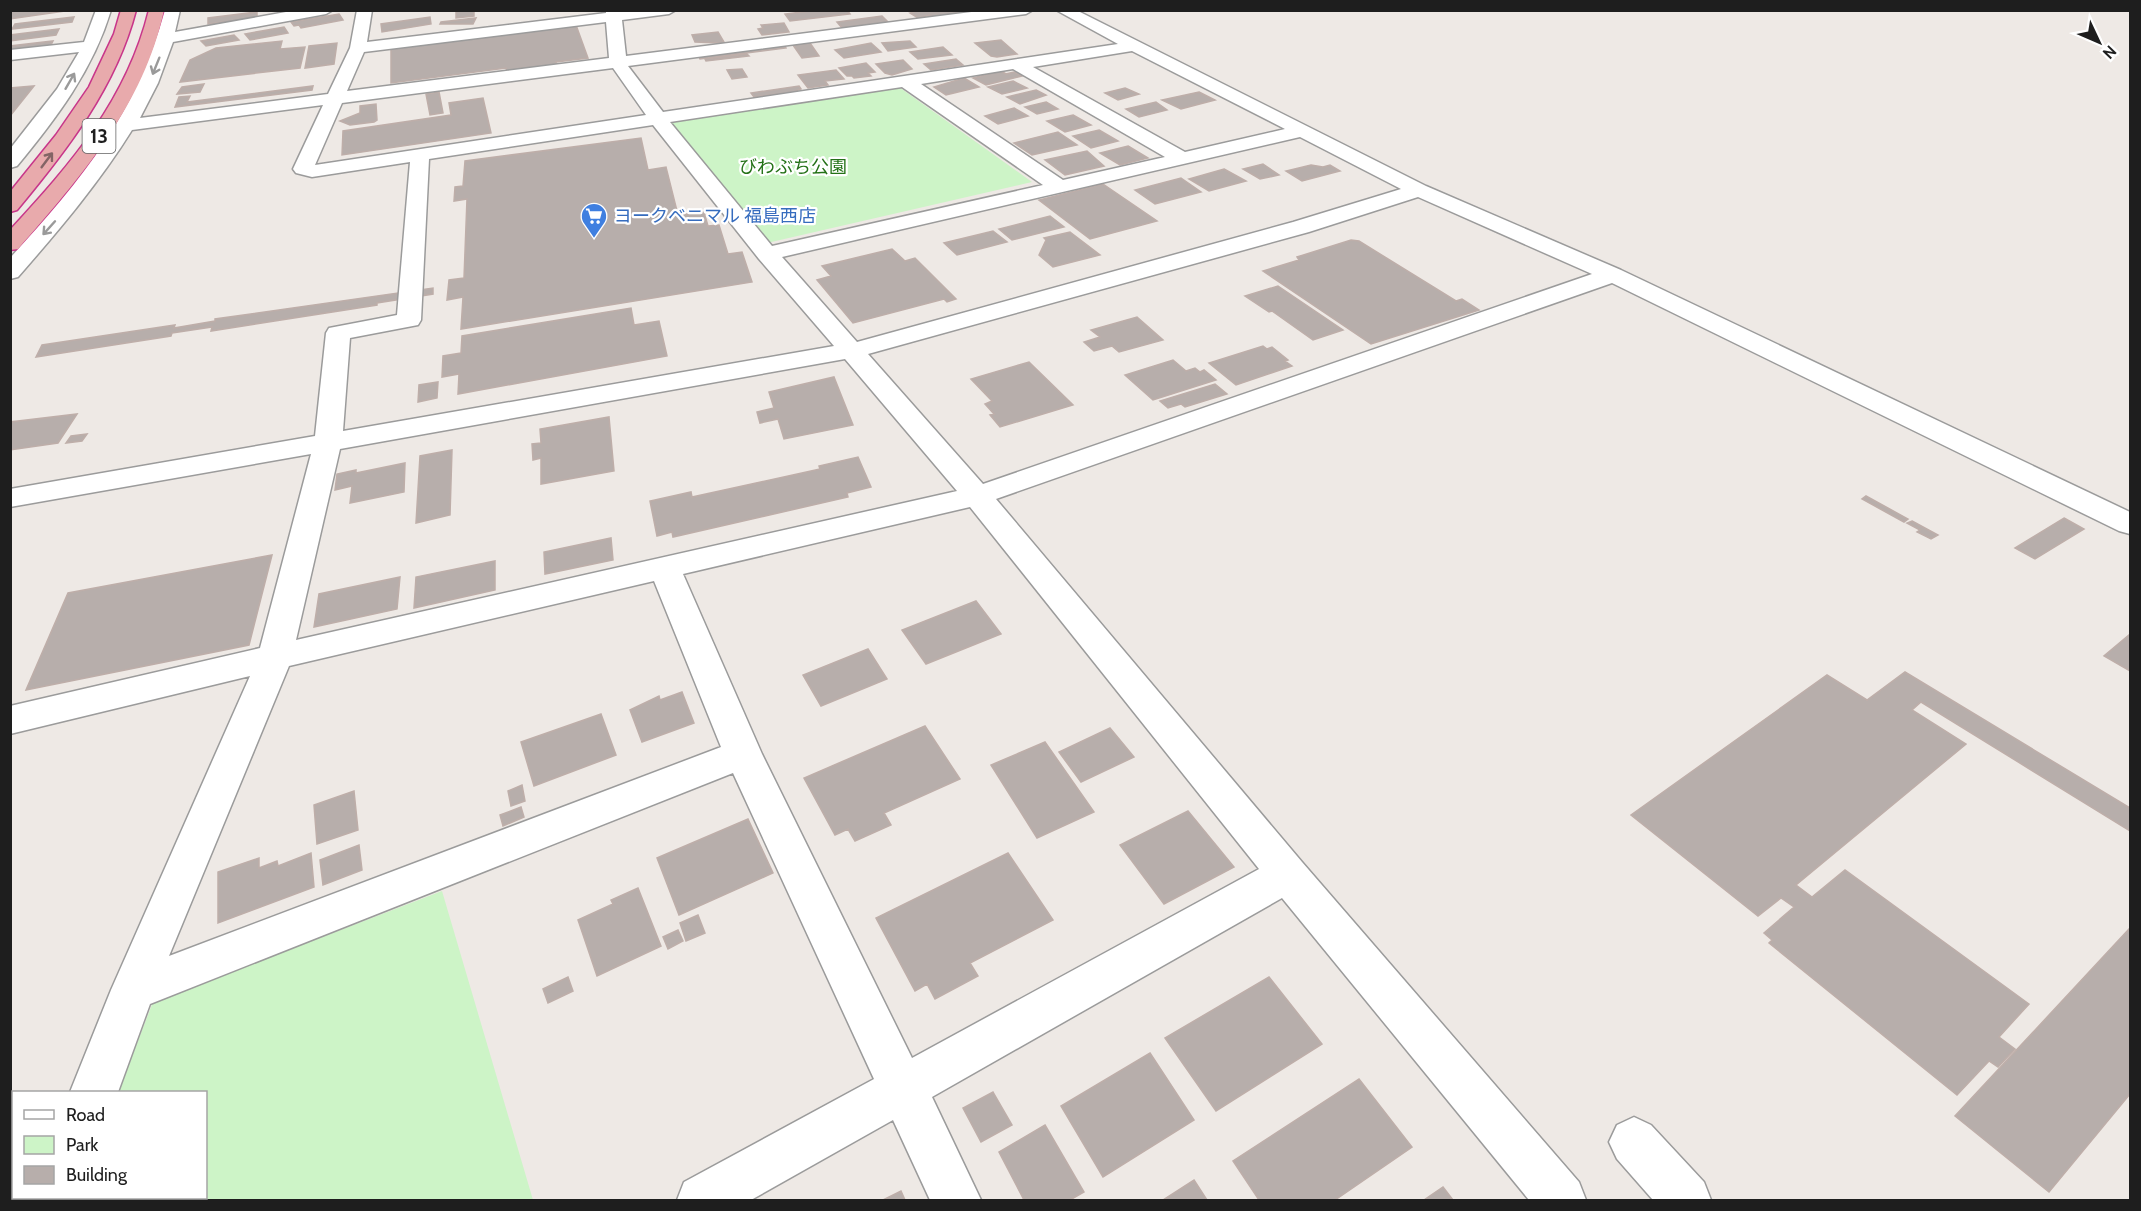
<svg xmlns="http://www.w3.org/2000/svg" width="2141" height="1211" viewBox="0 0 2141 1211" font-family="Cabin,'Noto Sans JP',sans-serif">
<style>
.park{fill:#cdf4c7}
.building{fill:#b7aeab;stroke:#beaea9;stroke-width:1.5}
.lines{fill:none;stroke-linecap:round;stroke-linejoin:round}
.minor-casing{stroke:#9b9b9b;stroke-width:3}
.trunk-casing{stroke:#c8368a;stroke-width:3}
.minor{fill:#fff;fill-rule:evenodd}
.trunk{fill:#e8aaac;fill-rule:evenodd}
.oneway{stroke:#9a9a9a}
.oneway2{stroke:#836465}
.labels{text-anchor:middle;stroke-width:4.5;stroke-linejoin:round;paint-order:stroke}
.far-park-label{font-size:18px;fill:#247117;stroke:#fff}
.far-shop-label{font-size:18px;fill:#366cbe;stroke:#fff;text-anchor:start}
.shield{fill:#fff;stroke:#626262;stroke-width:1.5}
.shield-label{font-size:20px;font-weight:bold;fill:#1e1e1e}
</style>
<rect width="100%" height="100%" fill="#eee9e5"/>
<!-- park -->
<path class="park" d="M892 82 1032 182 767 243 661 118Z
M442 891 533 1200H76L77 1198H206V1092H118L153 1002Z"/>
<!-- building -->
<path class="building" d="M20 10H72L10 19V12Z
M456 10H474V16L456 18Z
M818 10H847L850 14 790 21 785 14Z
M959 10 961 12 935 18 930 15 918 18 910 13 921 10Z
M257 12V18L208 24V18Z
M339 14 343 20 301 28 299 25 294 26 291 22Z
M882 16 888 22 842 28 837 22Z
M74 17 72 22 12 29 15 24Z
M430 17 431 24 382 32 381 24Z
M476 18 473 24H440L441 22Z
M784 23 789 32 762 35 758 29 763 28 761 25Z
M576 25 588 58 556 62 557 65 507 71 506 68 391 83V47Z
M284 27 288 33 250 40 245 34Z
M59 29 56 35 10 41V35Z
M718 32 724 42 721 43 695 42 692 35Z
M234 35 239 40 206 46 201 41Z
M1001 40 1017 54 997 57 991 56 975 43Z
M53 41 50 47 10 52V46Z
M282 41 280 49 305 47 300 68 180 82 190 60 216 48Z
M910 41 916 47 888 51 882 43Z
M337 43 334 64 305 68 309 46Z
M810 43 819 56 802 58 793 45Z
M871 43 881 52 844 58 835 50Z
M785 46 786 48 700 59 699 57Z
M943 47 952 55 918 59 910 52Z
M747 54 749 56 706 61 705 59Z
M956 59 963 65 931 70 924 64Z
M903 60 912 69 892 75 885 73 876 64Z
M866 63 875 72 868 73 871 76 854 78 852 76H847L839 68Z
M742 69 747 77 732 79 727 70Z
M836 70 844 79 825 81 828 85 808 88 798 75Z
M1001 71 1006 74 1014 72 1022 76 986 85 973 78Z
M964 78 979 87 946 95 934 87Z
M1013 81 1027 88 1002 94 988 87Z
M204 84 200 92 177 94 182 87Z
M34 86 10 116V88Z
M313 86 312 90 175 107 179 97 190 96 187 102Z
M799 86 801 89 793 92 754 97 751 93Z
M1125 88 1139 94 1118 100 1105 93Z
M1036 90 1046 95 1020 104 1007 97Z
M439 92 443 113 430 115 426 94Z
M1199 92 1215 100 1181 109 1162 100Z
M483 98 491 133 342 155 343 131 451 115 449 103Z
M1046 102 1058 109 1037 114 1025 107Z
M1156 102 1167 110 1139 117 1126 109Z
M376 104 377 120 374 122 350 125 340 121 360 113V106Z
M1014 108 1028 116 998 124 985 116Z
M1073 115 1091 125 1065 132 1047 121Z
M1099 130 1118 141 1091 148 1073 136Z
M1058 132 1077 145 1032 155 1014 143Z
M641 138 648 170 666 167 678 215 704 212 708 226 719 225 728 254 742 252 752 282 461 329 463 297 447 300 449 280 464 278 467 199 454 201 455 187 463 186 465 161Z
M1128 146 1148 158 1120 165 1100 153Z
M1087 151 1104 166 1065 175 1045 160Z
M1263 164 1279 175 1260 179 1243 169Z
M1311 165 1323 167 1330 165 1340 171 1302 181 1286 171Z
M1224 169 1246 181 1209 191 1189 179Z
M1181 178 1201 192 1155 204 1135 190Z
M1103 184 1157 221 1090 239 1039 200Z
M1050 216 1064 227 1012 240 999 229Z
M993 231 1007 242 957 255 944 243Z
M1070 232 1100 255 1053 267 1039 255 1046 240 1044 238Z
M1351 240 1359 241 1456 301 1462 299 1479 310 1371 344 1263 271 1299 260 1297 257Z
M892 249 905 261 915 258 956 299 947 302 944 299 853 323 817 280 831 276 822 266Z
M1278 286 1343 330 1313 340 1272 311 1269 312 1245 296Z
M433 288V294L377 303V305L211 331 212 327 172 333 171 336 36 357 42 345 175 325 174 328 215 321V319Z
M631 308 634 325 659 321 667 356 458 394 459 374 442 377 443 356 461 353 462 336Z
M1137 317 1163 340 1119 352 1112 346 1094 351 1084 342 1100 337 1091 330Z
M1263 346 1267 349 1272 347 1288 360 1285 361 1292 366 1236 385 1209 363Z
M1173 360 1186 371 1195 368 1200 372 1204 370 1216 380 1153 400 1125 375Z
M1029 362 1073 405 1000 427 990 415 994 414 985 404 992 401 971 379Z
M834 377 853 425 784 439 778 419 760 423 757 412 774 408 769 392Z
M438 382 437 398 418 402 419 385Z
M1215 384 1227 394 1185 407 1181 404 1168 408 1160 401Z
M77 414 58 443 10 450V422Z
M609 417 614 471 541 484V458L533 460 532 444 541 443 540 429Z
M87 434 82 441 66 443 71 436Z
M452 450 450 515 416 523 420 456Z
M858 457 871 487 847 493 848 497 673 537 672 532 657 536 650 501 691 492 692 497 820 469 819 466Z
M405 463 404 492 350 503 352 486 335 490 337 474 356 470V473Z
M1866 496 1908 519 1904 522 1862 499Z
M2064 518 2084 529 2035 559 2015 548Z
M1912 521 1938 535 1931 539 1917 532 1920 530 1907 523Z
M611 538 613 560 545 574 544 552Z
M272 555 249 645 26 690 68 593Z
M495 561V590L414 608 416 577Z
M400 577 397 609 314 627 319 594Z
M976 601 1001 634 926 664 902 630Z
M2130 634V671L2104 656Z
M868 649 887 679 821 706 803 675Z
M1905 672 2130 808V831L1921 702 1912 710 1966 744 1796 885 1812 897 1845 870 2029 1004 1999 1037 2015 1049 1998 1067 1989 1061 1957 1095 1769 943 1772 940 1764 933 1794 907 1781 898 1758 916 1631 815 1827 675 1867 700Z
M682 692 694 723 642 742 630 710 659 696 660 700Z
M601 714 616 755 534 786 521 742Z
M925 726 960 779 884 813 891 825 855 841 848 829 835 835 804 778Z
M1110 728 1134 757 1081 782 1059 752Z
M1045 742 1094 812 1037 838 991 765Z
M522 785 525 801 511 806 508 791Z
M354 791 358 830 317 844 314 805Z
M521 807 524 817 503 826 500 815Z
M1188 811 1234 867 1164 904 1120 845Z
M748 819 773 873 679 915 657 858Z
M359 845 362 870 323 885 320 860Z
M311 853 314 887 218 923V872L259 858V868L277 861 278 866Z
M1008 853 1053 920 970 963 978 976 935 999 927 984 915 991 876 918Z
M638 888 661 946 597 976 578 920 613 904 611 900Z
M698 915 705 933 686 941 680 923Z
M2130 928V1094L2049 1192 1955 1116Z
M678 930 683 941 668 949 663 937Z
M568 977 573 991 548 1003 543 989Z
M1269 977 1322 1044 1216 1111 1165 1038Z
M1150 1053 1194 1120 1103 1177 1061 1106Z
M1359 1079 1412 1147 1335 1200H1259L1233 1161Z
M993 1092 1012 1125 981 1142 963 1108Z
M1045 1125 1084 1192 1070 1200H1024L999 1152Z
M1194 1180 1207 1200H1163Z
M1443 1187 1453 1200H1424Z
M901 1191 905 1200H883Z"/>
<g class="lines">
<!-- minor casing -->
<g class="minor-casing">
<path id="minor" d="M96 10H111C93 70 56 119 17 166L10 168V149L57 89 79 52 10 60V50L84 42Z
M165 10H180L175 32 297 10H333L326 14 173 42 158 83 140 118 328 94 350 48 357 10H372L367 42 606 13V10H676L669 14 622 20 626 56 987 10H1033L1026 14 628 66 663 112 1118 44 1056 10H1076L1426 186 1621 270 2130 512V534L2119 531 1612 283 996 499 1302 862 1579 1182 1586 1200H1529L1282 898 932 1097 981 1200H930L893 1120 751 1200H677L684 1182 874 1079 733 773 150 1004 118 1092H70L111 990 250 676 10 734V706L260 648 311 454 10 507V489L315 436 326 333 329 328 397 315 410 162 312 177 296 173 293 169 323 105 132 130C99 183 59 230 18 277L10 279V258C81 181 137 113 165 10ZM606 22 609 58 347 91 364 52ZM1132 51 1285 129 1185 152 1033 67ZM613 68 646 115 315 165 342 103ZM1013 69 1165 157 1063 180 921 84ZM902 87 1043 185 772 246 670 122ZM653 125 759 259 834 346 343 431 350 338 418 325 421 320 429 159ZM1300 137 1401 189 1293 222 857 342 782 257ZM1418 197 1592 274 983 484 868 354 1309 232ZM845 359 957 491 296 640 340 449ZM970 507 1259 869 912 1058 762 754 683 574ZM654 581 721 747 169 956 289 666Z
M1634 1117 1651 1125 1704 1182 1711 1200H1653L1617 1159 1609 1142 1617 1125Z
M28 1198H78L77 1200H27Z"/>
</g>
<!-- trunk casing -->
<g class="trunk-casing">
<path id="trunk" d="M121 10H136C116 87 67 150 17 210L10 212V192L56 135 89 87 114 34Z
M149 10H164C144 105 80 178 18 249L10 250V230C71 164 127 100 149 10Z"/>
</g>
<!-- minor -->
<use href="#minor" class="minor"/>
<!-- trunk -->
<use href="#trunk" class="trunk"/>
</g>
<!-- one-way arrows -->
<defs><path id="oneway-shaft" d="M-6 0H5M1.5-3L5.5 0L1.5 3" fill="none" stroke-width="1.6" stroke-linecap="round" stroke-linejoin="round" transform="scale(1.5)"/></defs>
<g class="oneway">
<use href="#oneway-shaft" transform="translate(156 66) rotate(112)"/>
<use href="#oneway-shaft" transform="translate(70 81) rotate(-60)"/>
<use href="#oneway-shaft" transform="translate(49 228) rotate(132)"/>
</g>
<use class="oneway2" href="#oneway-shaft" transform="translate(47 160) rotate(-53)"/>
<!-- icons -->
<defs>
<g id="supermarket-pin" transform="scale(1.35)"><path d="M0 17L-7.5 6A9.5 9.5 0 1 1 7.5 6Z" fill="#3f7fe0" stroke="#fff"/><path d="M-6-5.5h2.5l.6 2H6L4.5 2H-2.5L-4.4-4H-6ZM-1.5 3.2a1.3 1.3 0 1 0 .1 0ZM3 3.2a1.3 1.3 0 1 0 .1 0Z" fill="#fff"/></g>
</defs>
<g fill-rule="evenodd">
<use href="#supermarket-pin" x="594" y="216"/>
</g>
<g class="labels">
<!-- far-park labels -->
<g class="far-park-label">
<text x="793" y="173">びわぶち公園</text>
</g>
<!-- far-shop labels -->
<g class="far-shop-label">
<text x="614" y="222">ヨークベニマル 福島西店</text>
</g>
<!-- shield labels -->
<rect class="shield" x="82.5" y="119" width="33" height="34" rx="4.5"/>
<g class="shield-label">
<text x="99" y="143">13</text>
</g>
</g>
<!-- border -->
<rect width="2141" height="1211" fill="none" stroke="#1e1e1e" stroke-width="24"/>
<!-- legend -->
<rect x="12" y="1091" width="195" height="108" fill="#ffffff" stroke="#a5a5a5" stroke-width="1.5"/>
<rect x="24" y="1110" width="30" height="9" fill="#ffffff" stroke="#a5a5a5" stroke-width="1.5"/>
<text x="66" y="1121" font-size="18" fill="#1e1e1e">Road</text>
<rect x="24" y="1136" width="30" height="18" fill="#cdf4c7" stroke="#a5a5a5" stroke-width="1.5"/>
<text x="66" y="1151" font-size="18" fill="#1e1e1e">Park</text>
<rect x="24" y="1166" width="30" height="18" fill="#b7aeab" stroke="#a5a5a5" stroke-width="1.5"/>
<text x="66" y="1181" font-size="18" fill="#1e1e1e">Building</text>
<!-- north arrow -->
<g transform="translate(2099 42) rotate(134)" stroke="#ffffff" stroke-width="4.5" paint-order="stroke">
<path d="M0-4.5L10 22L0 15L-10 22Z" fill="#1e1e1e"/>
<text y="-9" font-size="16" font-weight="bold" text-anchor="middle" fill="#1e1e1e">N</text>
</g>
</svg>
